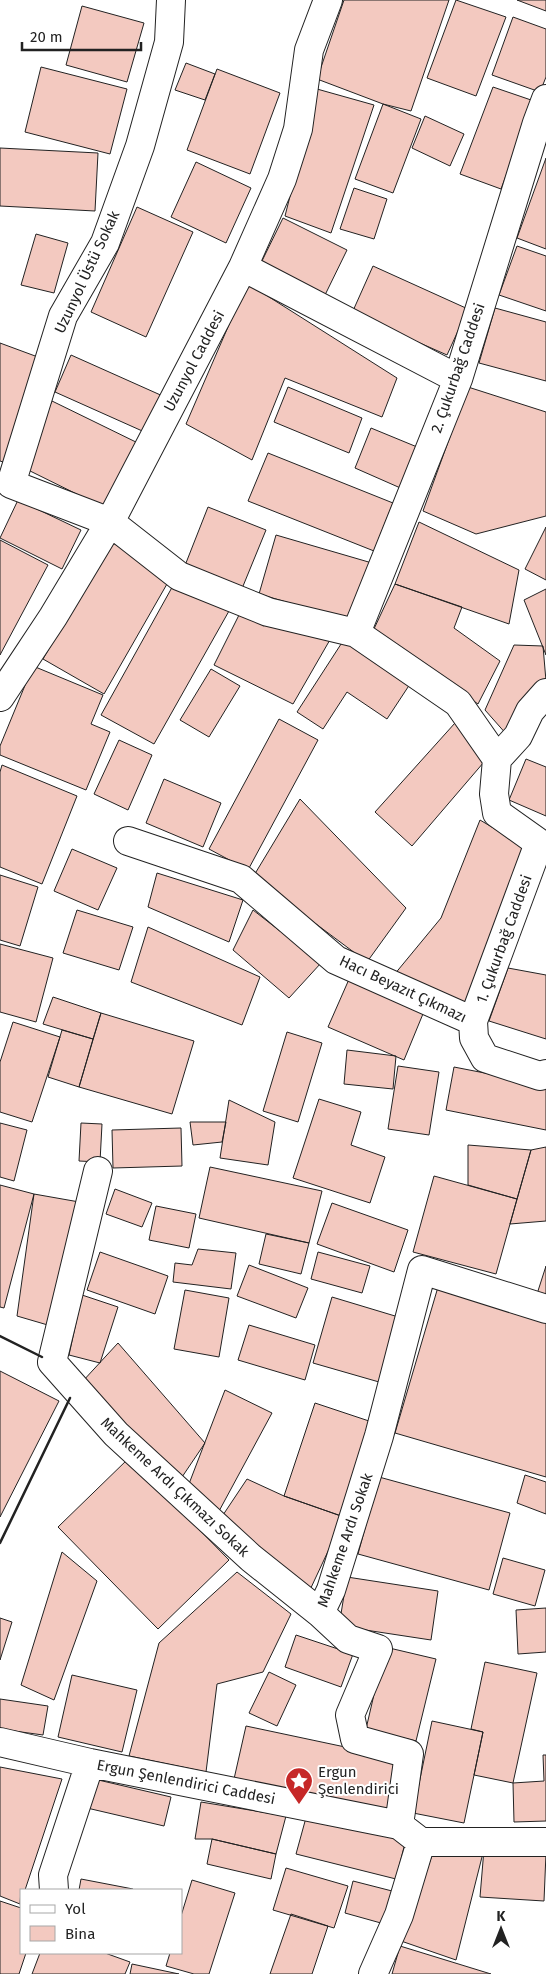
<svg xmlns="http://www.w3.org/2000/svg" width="546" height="1974" viewBox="0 0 546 1974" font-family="'Fira Sans',sans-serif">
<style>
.building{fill:#f3c9c0;stroke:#222}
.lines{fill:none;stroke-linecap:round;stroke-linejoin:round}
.minor-casing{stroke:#222;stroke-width:30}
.minor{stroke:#fff;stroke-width:28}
.wall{stroke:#222;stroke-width:2.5}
.labels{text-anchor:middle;stroke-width:4;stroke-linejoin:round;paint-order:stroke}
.street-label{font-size:15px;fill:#222;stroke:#fff}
.poi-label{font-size:15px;fill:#222;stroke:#fff;text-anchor:start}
</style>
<rect width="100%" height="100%" fill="#fff"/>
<!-- building -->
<path class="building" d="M344 0H449L411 111 383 104 317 79Z
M456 0 506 17 476 96 427 78Z
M517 0H546V11Z
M82 6 144 23 127 82 66 65Z
M513 17 546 29V77L540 92 492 75Z
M186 63 215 74 205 100 175 90Z
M41 67 127 89 110 154 25 132Z
M217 69 280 93 250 174 187 150Z
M493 87 534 101 501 189 460 174Z
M317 89 374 105 331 233 285 216Z
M383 104 421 119 393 193 355 179Z
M425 116 464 134 450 166 412 148Z
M0 148 98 153 95 211 0 206Z
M546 158V249L517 238Z
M196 162 251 188 226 243 171 217Z
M354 188 387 199 374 239 340 229Z
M137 207 193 232 146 337 91 312Z
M283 218 347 250 325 295 261 263Z
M36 234 68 243 54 293 21 285Z
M517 246 546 256V311L499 295Z
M373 266 468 309 447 355 352 313Z
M247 283 397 378 382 417 285 378 252 460 186 424Z
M495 308 546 322V381L479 363Z
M0 343 46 360 6 463 0 461Z
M71 355 165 397 149 434 55 392Z
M288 387 362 418 349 453 274 422Z
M468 387 546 412V516L476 534 423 511Z
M52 401 142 445 111 511 20 466Z
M371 428 422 449 405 490 355 468Z
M268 453 393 503 374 551 248 501Z
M18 500 81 530 62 569 0 538Z
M208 507 266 530 241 591 184 568Z
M419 522 519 570 509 624 395 584Z
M546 527V580L525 569Z
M276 535 372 563 354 622 259 594Z
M0 540 48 565 0 655Z
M111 542 171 577 104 694 43 659Z
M175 582 229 611 154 744 101 715Z
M395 584 462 607 454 628 500 661 478 704 373 631Z
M546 589V655L524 600Z
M241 611 331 638 293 704 214 665Z
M343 641 410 684 387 719 347 692 323 729 297 712Z
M514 645 543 646 546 681 508 736 485 710Z
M33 666 103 695 91 724 110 732 86 790 0 755V746Z
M211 669 240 686 209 737 180 720Z
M279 719 318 740 248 870 209 849Z
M455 723 484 762 412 846 375 812Z
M119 740 152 755 128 810 94 794Z
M526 759 546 767V816L509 800Z
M2 765 77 796 42 884 0 867V772Z
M164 779 221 803 203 847 146 823Z
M300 799 406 908 367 962 253 877Z
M480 820 527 848 470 1010 389 981 441 918Z
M72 849 117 868 98 910 54 891Z
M157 873 243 900 229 942 148 907Z
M0 875 38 887 20 946 0 940Z
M77 910 133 927 119 970 63 953Z
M253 910 321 963 289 998 233 950Z
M148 927 260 977 242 1025 131 982Z
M0 944 53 958 36 1022 0 1012Z
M508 968 546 975V1039L489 1021Z
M350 977 425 1009 404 1060 328 1027Z
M53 997 101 1013 93 1039 43 1024Z
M101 1013 194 1041 172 1114 79 1087Z
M13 1022 60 1037 32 1122 0 1112V1062Z
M62 1030 93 1039 79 1087 48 1077Z
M287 1032 322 1043 298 1122 263 1111Z
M347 1050 396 1056 393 1089 344 1084Z
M398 1066 439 1072 429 1135 388 1129Z
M454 1067 546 1085V1130L446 1110Z
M319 1099 361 1112 351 1145 385 1157 370 1203 293 1178Z
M229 1100 275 1122 268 1165 220 1158Z
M190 1122H226L222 1142 193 1145Z
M0 1123 27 1130 14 1181 0 1177Z
M81 1123 102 1124 100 1162 79 1161Z
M181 1128 182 1166 113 1168 112 1130Z
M468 1145 531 1150 517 1199 468 1185Z
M546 1147V1221L510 1224 531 1150Z
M210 1167 322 1191 309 1243 199 1218Z
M434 1176 517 1199 496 1274 413 1252Z
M0 1185 34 1194 4 1308 0 1307Z
M115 1189 152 1203 142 1227 106 1214Z
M34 1194 85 1203 58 1328 17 1316Z
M332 1203 408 1230 394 1272 317 1244Z
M156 1206 196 1214 189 1248 149 1240Z
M266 1234 309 1243 301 1274 259 1264Z
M198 1249 236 1253 231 1289 173 1282 175 1263 192 1265Z
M100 1252 168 1276 155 1314 87 1290Z
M318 1252 370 1266 362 1293 311 1279Z
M249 1265 308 1288 296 1318 237 1296Z
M546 1266V1297L537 1294Z
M438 1287 546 1319V1477L395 1433Z
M185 1290 229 1298 219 1357 174 1349Z
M82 1295 118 1307 100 1363 69 1355Z
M332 1297 405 1319 386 1384 313 1363Z
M249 1325 315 1345 305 1380 238 1360Z
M118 1343 205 1443 180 1480 82 1382Z
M0 1371 59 1401 0 1517Z
M225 1390 272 1413 218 1513 187 1489Z
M315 1403 375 1423 344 1517 284 1496Z
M129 1458 229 1560 158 1629 58 1527Z
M525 1475 546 1482V1514L517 1503Z
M379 1477 510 1513 489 1590 358 1554Z
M247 1479 284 1496 344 1517 309 1592 219 1521Z
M62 1552 97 1581 54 1700 21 1685Z
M503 1558 545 1570 535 1606 493 1594Z
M237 1572 291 1614 263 1672 217 1684 206 1772 129 1756 159 1643Z
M347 1577 438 1591 431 1640 339 1626Z
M546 1608V1652L518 1654 516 1610Z
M0 1618 12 1622 0 1660Z
M296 1635 353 1654 341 1687 285 1667Z
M385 1647 436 1659 416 1741 366 1729Z
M485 1662 537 1673 513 1783 474 1775 483 1732 471 1729Z
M269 1672 296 1685 277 1726 249 1713Z
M72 1675 137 1690 122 1752 58 1737Z
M0 1699 48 1706 43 1735 0 1729Z
M432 1721 483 1732 464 1823 413 1813Z
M246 1726 397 1758 387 1810 234 1779Z
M543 1755H546V1821L514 1822 513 1783 544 1781Z
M0 1767 62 1779 25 1890H21L20 1904 0 1896Z
M94 1779 171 1797 164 1826 87 1808Z
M201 1802 286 1816 276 1854 212 1839H195Z
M307 1814 406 1839 396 1879 296 1854Z
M212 1839 276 1854 271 1879 207 1864Z
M484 1849 456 1960 401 1941 434 1850Z
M484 1849 546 1853 544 1901 480 1897Z
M286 1868 348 1886 334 1928 273 1910Z
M81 1879 133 1889V1890H79Z
M192 1880 235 1893 209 1974H194L166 1966 170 1953H181V1916Z
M353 1881 396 1892 388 1925 345 1913Z
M0 1901 21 1908V1953H26L19 1974H0Z
M291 1914 328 1926 312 1974H270Z
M400 1946 491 1974H392Z
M40 1953H105L130 1962 125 1974H32Z
M132 1964 179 1974H130Z"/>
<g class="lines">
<!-- minor casing -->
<g class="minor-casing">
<path id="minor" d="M171 0 169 42 140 146 105 243 63 316 11 484 110 522 179 576 268 612 356 633 458 703 497 759 494 794 497 813 539 843 473 1021 474 1038 485 1058 540 1076 546 1074
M243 267 458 379
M356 633 458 379 537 123 546 99
M0 697 53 617 110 522 243 267 282 179 298 129 309 50 328 0
M497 759 518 736 530 711 546 693
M128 841 241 879 336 960 473 1021
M98 1171 52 1362 116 1434 251 1558 320 1613
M0 1742 90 1763 399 1825 421 1842H546
M399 1825 409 1754 355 1739 350 1715 378 1649 348 1639 320 1613 331 1590 379 1436 422 1270 546 1309
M54 1890 53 1875 90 1763
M373 1974 399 1915 421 1842"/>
</g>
<!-- minor -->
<use href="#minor" class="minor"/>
<!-- wall -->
<path class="wall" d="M0 1336 42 1357
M0 1543 70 1398"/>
</g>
<!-- icons -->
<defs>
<g id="sight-pin" transform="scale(1.4375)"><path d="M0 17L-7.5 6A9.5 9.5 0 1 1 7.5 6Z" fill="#c62828" stroke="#fff"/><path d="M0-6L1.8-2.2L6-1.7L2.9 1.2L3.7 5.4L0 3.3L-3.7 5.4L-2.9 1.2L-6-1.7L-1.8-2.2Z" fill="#fff"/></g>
</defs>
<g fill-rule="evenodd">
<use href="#sight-pin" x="299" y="1781"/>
</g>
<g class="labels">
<!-- street labels -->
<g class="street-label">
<text transform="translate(87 272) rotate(-65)" y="5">Uzunyol Üstü Sokak</text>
<text transform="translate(194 361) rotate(-62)" y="5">Uzunyol Caddesi</text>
<text transform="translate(458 368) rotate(-71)" y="5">2. Çukurbağ Caddesi</text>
<text transform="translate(504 939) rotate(-70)" y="5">1. Çukurbağ Caddesi</text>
<text transform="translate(403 989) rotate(25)" y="5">Hacı Beyazıt Çıkmazı</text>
<text transform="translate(175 1487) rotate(43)" y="5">Mahkeme Ardı Çıkmazı Sokak</text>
<text transform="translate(345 1540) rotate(-71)" y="5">Mahkeme Ardı Sokak</text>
<text transform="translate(186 1782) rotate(11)" y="5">Ergun Şenlendirici Caddesi</text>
</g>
<!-- poi labels -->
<g class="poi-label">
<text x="318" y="1777">Ergun<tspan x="318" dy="17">Şenlendirici</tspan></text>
</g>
</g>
<!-- legend -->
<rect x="20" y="1889" width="162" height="65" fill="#ffffff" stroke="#a7a7a7"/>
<rect x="30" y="1905" width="25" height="8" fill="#ffffff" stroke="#a7a7a7"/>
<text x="65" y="1914" font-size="15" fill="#222222">Yol</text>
<rect x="30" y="1926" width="25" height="15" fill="#f3c9c0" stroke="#a7a7a7"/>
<text x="65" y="1939" font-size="15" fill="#222222">Bina</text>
<!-- north arrow -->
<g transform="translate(501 1929)" stroke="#ffffff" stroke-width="4" paint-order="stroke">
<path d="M0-4L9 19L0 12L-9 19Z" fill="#222222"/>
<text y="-8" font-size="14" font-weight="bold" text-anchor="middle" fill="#222222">K</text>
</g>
<!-- scale -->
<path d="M22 42v8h119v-8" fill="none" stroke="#222222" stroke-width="2.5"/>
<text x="30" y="42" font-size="15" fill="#222222" stroke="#ffffff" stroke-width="4" paint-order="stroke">20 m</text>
</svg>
